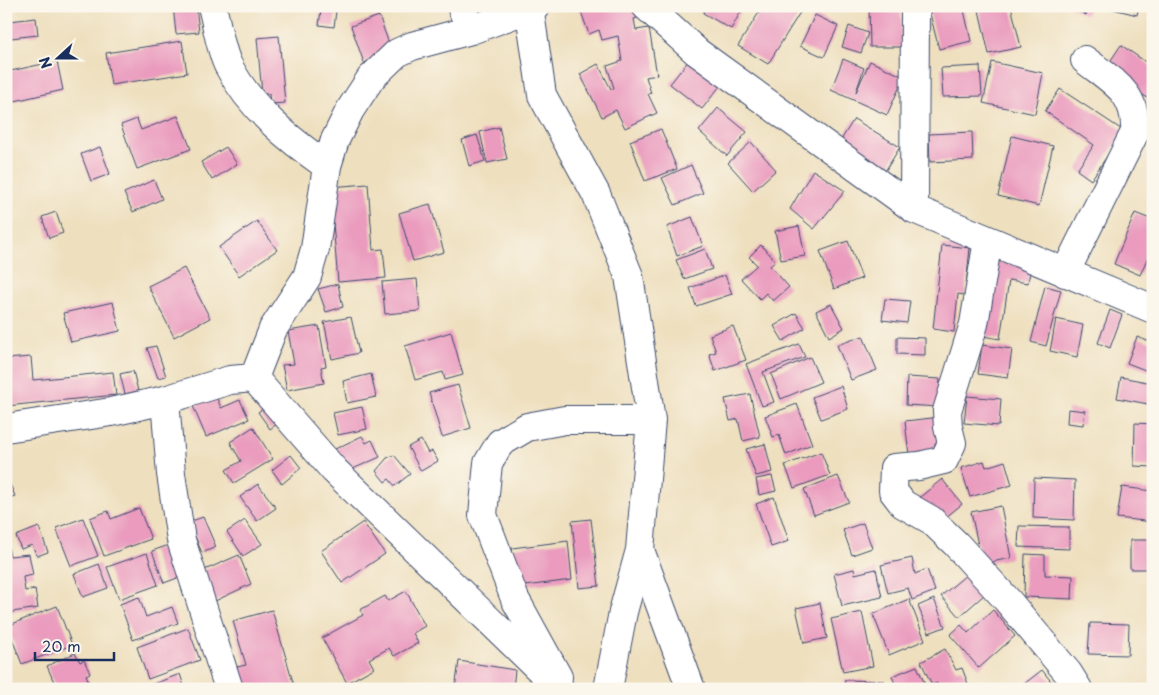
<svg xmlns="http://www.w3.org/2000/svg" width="1159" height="695" viewBox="0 0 1159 695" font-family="'Playpen Sans',sans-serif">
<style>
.building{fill:#ea9bbe}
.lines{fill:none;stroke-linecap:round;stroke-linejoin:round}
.street-casing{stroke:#3b496c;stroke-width:30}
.street{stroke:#fff;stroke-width:28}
</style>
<rect width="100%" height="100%" fill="#fbf7ec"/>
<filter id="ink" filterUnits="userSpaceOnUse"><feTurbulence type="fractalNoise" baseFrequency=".02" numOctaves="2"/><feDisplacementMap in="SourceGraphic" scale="10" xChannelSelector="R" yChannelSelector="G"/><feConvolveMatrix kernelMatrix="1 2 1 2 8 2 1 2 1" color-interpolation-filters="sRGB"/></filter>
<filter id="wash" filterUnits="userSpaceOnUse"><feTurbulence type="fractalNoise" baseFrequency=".0096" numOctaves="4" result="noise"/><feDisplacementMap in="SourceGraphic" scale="20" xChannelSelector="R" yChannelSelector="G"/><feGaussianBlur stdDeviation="1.12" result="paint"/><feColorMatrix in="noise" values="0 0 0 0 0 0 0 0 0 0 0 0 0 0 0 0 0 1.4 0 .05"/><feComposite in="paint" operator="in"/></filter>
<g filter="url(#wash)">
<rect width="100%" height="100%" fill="#eedfbe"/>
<g id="blocks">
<!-- building -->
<path class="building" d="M173 6H196L199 32 176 34Z
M298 6H322V9L336 11 334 27 319 25 321 10Z
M589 6H642L645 15 634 19 636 30 649 28 657 75 646 77 651 93 648 94 657 113 625 128 616 110 602 117 580 74 598 64 611 89 614 88 607 66 622 61 618 36 602 40 599 30 589 34 580 9Z
M707 6H744L731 29 703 13Z
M763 6H804L768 64 738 46Z
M869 6H901V47H870Z
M928 6H963L971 41 939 49Z
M978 6H1011L1021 47 989 54Z
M1069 6H1090L1086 15Z
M1114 6H1139L1137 15 1113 9Z
M815 15 838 26 824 57 800 46Z
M379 16 392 52 364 63 351 26Z
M36 18 38 35 11 38 9 21Z
M849 26 868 33 861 53 842 47Z
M279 36 285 103 270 104 269 94H262L257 38Z
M182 41 187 73 111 85 106 53Z
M1121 45 1153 67V94L1149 99 1105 69Z
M843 59 864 68 856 92 870 61 904 77 887 115 831 90Z
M689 60 720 86 702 109 670 84Z
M57 61 63 90 6 103V72Z
M992 62 1043 73 1035 114 983 103Z
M980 66 982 96 943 97 941 68Z
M1060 89 1124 131 1091 180 1077 170 1094 145 1045 111Z
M718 108 747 132 727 156 699 131Z
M178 116 191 149 137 169 121 125 137 119 141 130Z
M854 119 900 147 884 173 838 145Z
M499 127 507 159 487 163 480 132Z
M661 129 677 169 645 181 630 141Z
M972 132 973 160 930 162 929 134Z
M477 135 485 161 469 166 462 140Z
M1012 136 1053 146 1039 206 998 196Z
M751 142 776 170 753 191 728 163Z
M100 147 110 174 91 181 81 154Z
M226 147 237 164 212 180 201 162Z
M691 165 703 193 675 205 662 178Z
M813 170 845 191 814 229 790 209Z
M154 180 162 199 133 212 124 193Z
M368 184 373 250 383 249 386 278 338 282 330 187Z
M430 204 444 252 413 261 399 213Z
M56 212 63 233 49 238 42 217Z
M1135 213 1153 220V245L1140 275 1114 264Z
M692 217 703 246 677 256 667 227Z
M257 221 277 250 239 276 219 247Z
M799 226 805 256 781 260 775 231Z
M848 241 862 278 834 289 820 251Z
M761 245 776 261 770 266 789 287 773 301 766 293 760 299 741 279 757 265 749 257Z
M942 245 970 248 965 295 958 294 954 332 933 329Z
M705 249 712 269 684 279 676 260Z
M995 261 1031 267 1028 283 1009 280 1000 339 983 336Z
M184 268 210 318 174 337 148 286Z
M725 275 732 294 696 306 690 288Z
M417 279 420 311 385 314 382 282Z
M338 284 343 307 326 312 318 289Z
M1045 286 1061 290 1046 346 1031 342Z
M885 299 910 301 907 323 882 320Z
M113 302 120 331 71 342 63 313Z
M831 304 844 328 829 337 816 311Z
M1110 310 1122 315 1110 348 1098 343Z
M796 313 805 328 783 341 774 326Z
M351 317 359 353 332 359 324 322Z
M1056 319 1083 325 1077 357 1050 351Z
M319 326 326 366 321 367 324 383 287 390 282 365 294 364 288 331Z
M733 326 746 360 715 371 709 354 716 352 710 335Z
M451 332 463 375 445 380 443 372 415 380 405 346Z
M863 336 877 370 851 380 837 345Z
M897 337 925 338V355L897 354Z
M1137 337 1153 343V373L1127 363Z
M799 344 805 357 763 372 774 402 762 406 746 364Z
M982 345 1012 349 1008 378 978 374Z
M156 346 166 376 158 378 147 348Z
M31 357 33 380 113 372 116 395 6 406V359Z
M810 357 821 382 781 399 771 374Z
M133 371 138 391 125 394 120 374Z
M371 374 376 397 347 403 343 381Z
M907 377 940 379 939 407 906 405Z
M1121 377 1152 383 1148 404 1117 398Z
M458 385 471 428 442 437 429 393Z
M841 386 848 409 821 419 812 397Z
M750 394 760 437 743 441 738 419 730 421 725 399Z
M216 396 221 408 240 400 249 419 206 437 193 406Z
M967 396 1001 399 999 426 964 423Z
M797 404 812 444 786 455 779 435 773 437 765 416Z
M268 405 281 421 270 429 258 412Z
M362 407 367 429 338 435 333 413Z
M1068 409 1085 411 1083 425 1067 423Z
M941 417 945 451 909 455 905 421Z
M1135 423 1153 424V467L1134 466Z
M253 427 273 459 234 483 226 470 241 461 230 442Z
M362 436 366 443 372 440 380 457 346 472 335 449Z
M421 440 428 453 432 451 438 461 421 471 408 447Z
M765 444 772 472 756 476 746 449Z
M821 452 830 475 794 488 785 465Z
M291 455 301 468 282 484 272 470Z
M394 455 410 474 395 486 389 479 385 482 376 471 387 458Z
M984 461 986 467 1005 461 1012 485 970 497 961 468Z
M6 475 15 496 6 499Z
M772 476 776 491 759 495 756 479Z
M838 476 849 502 814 515 804 489Z
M1034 478 1075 480 1074 520 1033 518Z
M942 479 962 504 939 523 919 498Z
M258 484 276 508 257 521 240 497Z
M1122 487 1153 491V522L1117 518Z
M774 497 789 541 771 547 756 504Z
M1001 506 1011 558 982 564 971 512Z
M139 508 151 539 104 556 90 518 108 511 111 519Z
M203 517 216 547 202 553 189 522Z
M83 518 98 556 71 566 56 528Z
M591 519 599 586 579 588 572 521Z
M245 520 262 544 243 556 227 532Z
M363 522 385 554 342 583 321 551Z
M863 523 872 548 852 555 843 530Z
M1019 526 1069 527V549L1018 547Z
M39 527 48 552 37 556 32 545 21 549 16 536Z
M1130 540H1153V569H1130Z
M568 541 572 580 517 587 512 548Z
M169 545 180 577 164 583 152 551Z
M8 547 10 556 29 554 33 575 23 577 25 591 35 589 38 608 6 613V548Z
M147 553 158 585 119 599 107 567Z
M1025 554 1045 555V575L1073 576 1072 599 1024 597Z
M239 555 251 584 213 602 200 572Z
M912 558 915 574 927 569 935 591 912 600 908 588 888 593 881 565Z
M99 564 108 588 83 597 74 574Z
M854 569 855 574 876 569 882 597 842 606 834 574Z
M966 575 984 595 959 617 941 596Z
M406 591 425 626 413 633 418 643 394 656 389 648 369 659 374 668 347 683 322 638 363 615 360 610 385 596 388 601Z
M139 597 146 617 172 607 178 623 133 640 120 604Z
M909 599 925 640 889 655 873 614Z
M934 599 945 627 929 633 918 606Z
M820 603 827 638 804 643 796 608Z
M57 606 72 645 22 664 7 626Z
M272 610 295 689H238L232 668 246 665 233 621Z
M993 610 1015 636 979 668 950 635 961 625 968 633Z
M862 612 873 666 843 672 831 619Z
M1090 623 1129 624 1128 655 1088 654Z
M188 628 200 660 148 679 137 647Z
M945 649 956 670 962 668 970 689H939L937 683 932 685 921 662Z
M75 653 80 662 84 660 90 673 86 675 91 687 57 689 47 666Z
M459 661 515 670 513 689H455Z
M917 666 927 689H897L892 676Z
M1042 670 1057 689H1028L1024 684Z
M180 674 185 689H140Z
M845 680 884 681V689H844Z"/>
</g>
</g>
<g filter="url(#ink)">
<use href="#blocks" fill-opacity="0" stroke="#3b496c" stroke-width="1"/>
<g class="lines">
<!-- street casing -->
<g class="street-casing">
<path id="street" d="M212 6C217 25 220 48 228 65 250 108 288 139 327 166
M461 6 471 30
M529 6 542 95 596 194 629 276 651 420 640 550 623 612 608 689
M646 6 697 52 914 209 1153 309
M914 209 915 14 917 6
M988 240 974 324 947 411 948 427 952 443 944 460 919 466 894 468 893 491 903 504 931 520 956 544 1008 601 1068 673 1078 689
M1065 273 1135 132C1137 92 1113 82 1085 60
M254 378 273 329 307 277 315 249 327 166 335 140 350 110 371 78 397 53 412 46 471 30 536 6
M165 400 171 474 181 540 229 689
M6 428 111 412 165 400 230 380 254 378 334 470 560 689
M640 550 691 689
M558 677 515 599 483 515 488 463 500 443 527 427 565 420H651"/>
</g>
<!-- street -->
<use href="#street" class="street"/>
</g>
</g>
<!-- margin -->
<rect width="1159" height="695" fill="none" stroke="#fbf7ec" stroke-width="25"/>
<!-- north arrow -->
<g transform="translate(58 58) rotate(249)" stroke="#fbf7ec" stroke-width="4" paint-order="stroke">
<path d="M0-4L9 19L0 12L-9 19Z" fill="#1b2f5e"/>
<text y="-8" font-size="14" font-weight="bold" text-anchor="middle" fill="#1b2f5e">N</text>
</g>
<!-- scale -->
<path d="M35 652v8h79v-8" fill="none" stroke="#1b2f5e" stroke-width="2.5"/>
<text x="42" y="652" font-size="15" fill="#1b2f5e" stroke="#fbf7ec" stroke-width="4" paint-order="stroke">20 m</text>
</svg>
